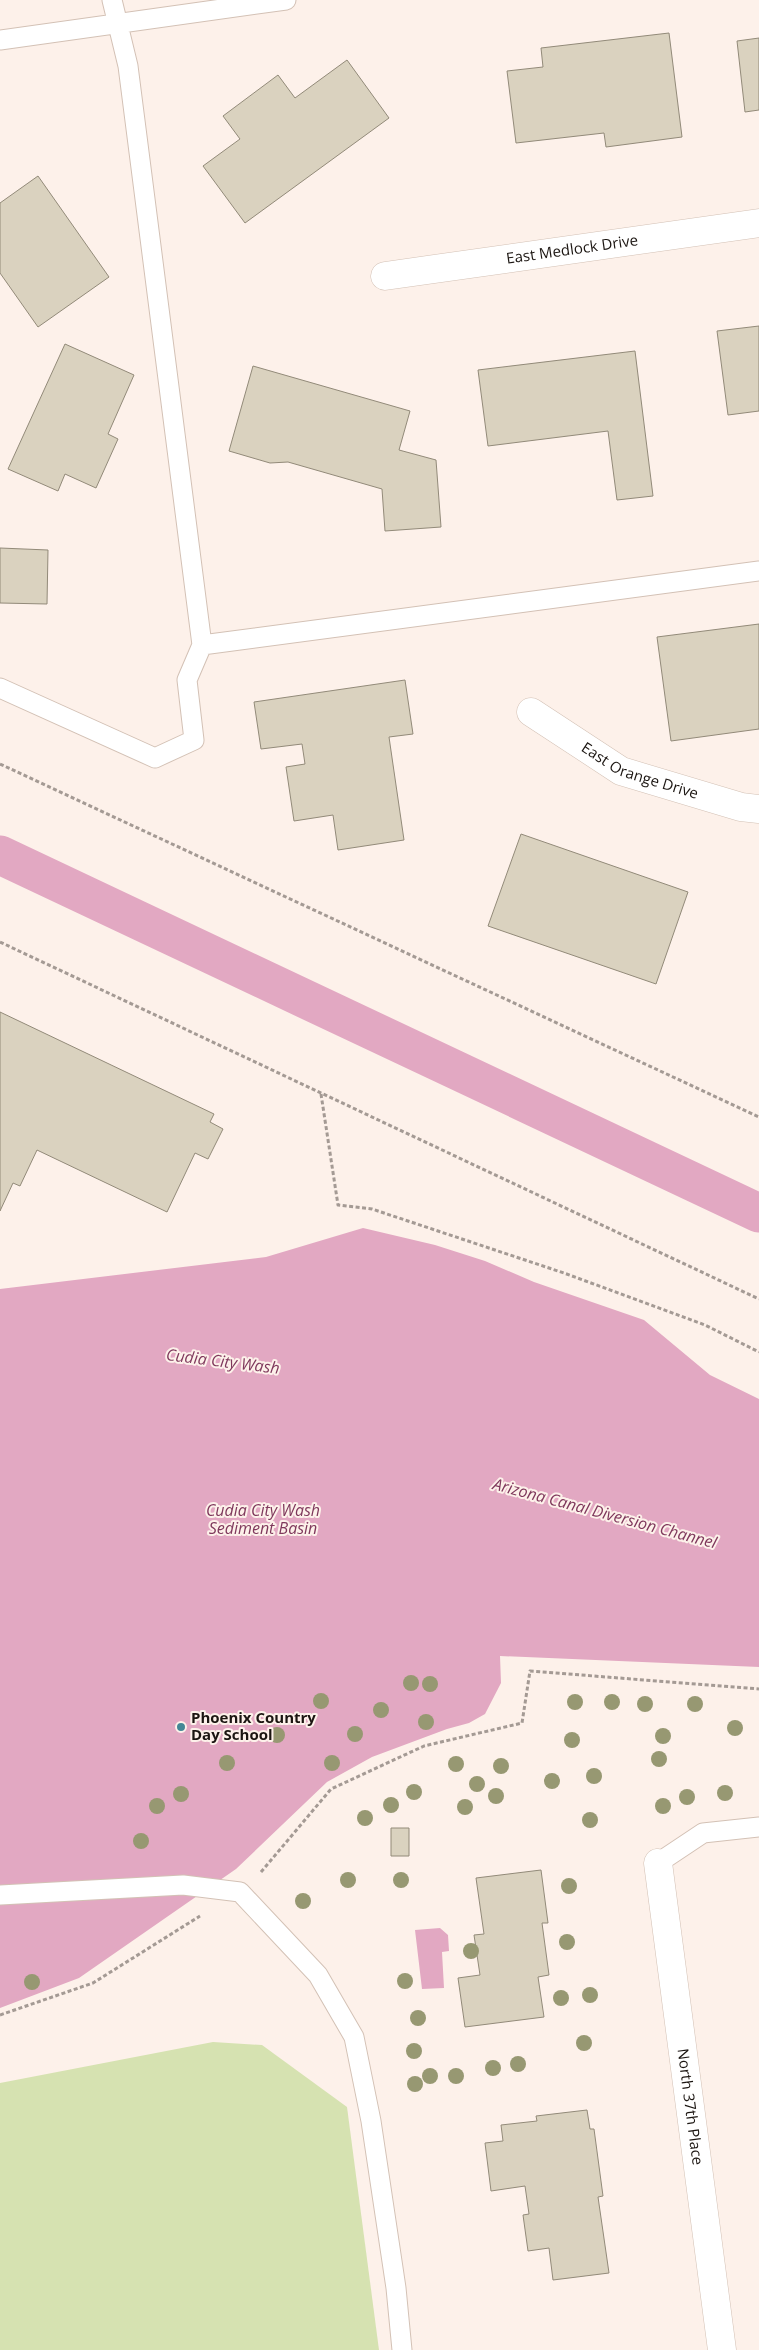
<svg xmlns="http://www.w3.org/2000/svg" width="759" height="2350" viewBox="0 0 759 2350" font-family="'Open Sans',sans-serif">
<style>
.green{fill:#d6e2b1}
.water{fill:#e2a8c2}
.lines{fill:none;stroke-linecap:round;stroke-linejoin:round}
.canal{stroke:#e2a8c2;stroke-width:39}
.building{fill:#dad2bf;stroke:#928a79}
.lane-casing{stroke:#d3c1b5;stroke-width:21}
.street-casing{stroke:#d3c1b5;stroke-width:29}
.path{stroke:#a49a94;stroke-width:3;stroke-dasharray:4 2.5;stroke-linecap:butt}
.lane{stroke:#fff;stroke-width:19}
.street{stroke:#fff;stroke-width:28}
.tree{fill:#979872}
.poi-dot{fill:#438796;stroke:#fdf1ea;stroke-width:2}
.labels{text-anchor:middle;stroke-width:4;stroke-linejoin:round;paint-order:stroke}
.street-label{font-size:15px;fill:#1b1511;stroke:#fdf1ea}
.poi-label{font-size:15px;font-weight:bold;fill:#1b1511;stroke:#fdf1ea;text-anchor:start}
.water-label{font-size:16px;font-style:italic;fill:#7f385c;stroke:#fdf1ea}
</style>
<rect width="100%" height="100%" fill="#fdf1ea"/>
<!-- green -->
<path class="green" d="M213 2042 262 2045 347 2107 379 2350H0V2083Z"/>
<!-- water -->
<path class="water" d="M363 1228 435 1245 485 1261 534 1282 644 1320 710 1375 759 1399V1667L500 1656 501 1683 485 1714 469 1723 447 1729 372 1757 327 1782 236 1869 79 1978 0 2008V1289L266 1257Z
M440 1928 448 1935 449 1951 442 1952 444 1988 422 1989 415 1930Z"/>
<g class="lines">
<!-- canal -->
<path class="canal" d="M0 855 759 1213"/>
</g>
<!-- building -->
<path class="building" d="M669 33 682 137 606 147 604 133 516 143 507 71 543 67 541 48Z
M759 38V110L745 112 737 41Z
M347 60 389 118 245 223 203 166 240 139 223 116 278 75 295 98Z
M38 176 109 277 38 327 0 273V203Z
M759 326V411L728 415 717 331Z
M65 344 134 375 108 434 118 439 96 488 65 474 58 491 8 469Z
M635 351 653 496 617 500 608 431 488 446 478 370Z
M253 366 410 411 399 450 436 460 441 527 385 531 382 489 288 462 270 463 229 451Z
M0 548 48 550 47 604 0 603Z
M759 624V729L671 741 657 637Z
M405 680 413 734 389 737 404 840 338 850 333 815 294 821 286 767 305 764 302 744 261 749 254 702Z
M521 834 688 892 656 984 488 926Z
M0 1012 214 1114 210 1122 223 1129 208 1159 195 1153 167 1212 37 1150 20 1186 13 1183 0 1211Z
M391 1828H409V1856H391Z
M541 1870 548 1923H542L549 1975 538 1977 544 2017 465 2027 458 1978 480 1975 474 1935 484 1934 476 1878Z
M587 2110 590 2129H594L603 2196 598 2197 609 2273 553 2280 549 2248 528 2251 523 2215 529 2214 525 2186 491 2191 485 2143 503 2141 501 2125 537 2121 536 2116Z"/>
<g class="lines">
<!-- lane casing -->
<g class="lane-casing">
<path id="lane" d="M0 40 286 0
M202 645 759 571
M0 688 155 758 194 740 187 680 202 645 128 66 112 0
M658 1863 703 1833 759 1827
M0 1895 183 1885 240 1892 318 1975 354 2037 371 2121 396 2288 402 2350"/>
</g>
<!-- street casing -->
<g class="street-casing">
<g id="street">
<path id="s1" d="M385 276 759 223"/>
<path id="s2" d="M531 712 621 771 741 807 759 809"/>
<path id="s3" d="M658 1863 722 2350"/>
</g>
</g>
<!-- path -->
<path class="path" d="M0 764 759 1117
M0 942 759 1299
M321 1094 338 1205 372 1209 564 1273 705 1325 759 1352
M261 1872 331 1789 424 1746 522 1723 530 1671 759 1689
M0 2015 93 1983 200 1916"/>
<!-- lane -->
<use href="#lane" class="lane"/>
<!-- street -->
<use href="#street" class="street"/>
</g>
<!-- trees -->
<g class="tree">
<circle cx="411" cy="1683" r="8"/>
<circle cx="430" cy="1684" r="8"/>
<circle cx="321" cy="1701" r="8"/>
<circle cx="575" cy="1702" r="8"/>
<circle cx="612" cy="1702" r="8"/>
<circle cx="645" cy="1704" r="8"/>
<circle cx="695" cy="1704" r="8"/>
<circle cx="381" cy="1710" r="8"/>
<circle cx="426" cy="1722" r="8"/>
<circle cx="735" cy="1728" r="8"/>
<circle cx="355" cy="1734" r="8"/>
<circle cx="277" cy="1735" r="8"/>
<circle cx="663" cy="1736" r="8"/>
<circle cx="572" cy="1740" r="8"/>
<circle cx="659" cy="1759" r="8"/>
<circle cx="227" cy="1763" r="8"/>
<circle cx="332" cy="1763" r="8"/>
<circle cx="456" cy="1764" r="8"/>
<circle cx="501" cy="1766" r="8"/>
<circle cx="594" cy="1776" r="8"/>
<circle cx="552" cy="1781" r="8"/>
<circle cx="477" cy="1784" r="8"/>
<circle cx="414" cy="1792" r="8"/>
<circle cx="725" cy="1793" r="8"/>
<circle cx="181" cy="1794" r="8"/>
<circle cx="496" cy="1796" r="8"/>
<circle cx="687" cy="1797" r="8"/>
<circle cx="391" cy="1805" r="8"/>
<circle cx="157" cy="1806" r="8"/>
<circle cx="663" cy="1806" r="8"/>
<circle cx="465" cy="1807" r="8"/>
<circle cx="365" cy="1818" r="8"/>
<circle cx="590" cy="1820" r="8"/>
<circle cx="141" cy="1841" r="8"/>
<circle cx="348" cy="1880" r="8"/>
<circle cx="401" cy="1880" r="8"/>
<circle cx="569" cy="1886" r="8"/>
<circle cx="303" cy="1901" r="8"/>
<circle cx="567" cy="1942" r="8"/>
<circle cx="471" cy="1951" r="8"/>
<circle cx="405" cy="1981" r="8"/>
<circle cx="32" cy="1982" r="8"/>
<circle cx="590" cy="1995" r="8"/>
<circle cx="561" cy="1998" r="8"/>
<circle cx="418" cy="2018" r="8"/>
<circle cx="584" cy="2043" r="8"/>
<circle cx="414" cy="2051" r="8"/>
<circle cx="518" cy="2064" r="8"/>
<circle cx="493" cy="2068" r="8"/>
<circle cx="430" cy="2076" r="8"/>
<circle cx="456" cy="2076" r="8"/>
<circle cx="415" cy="2084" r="8"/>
</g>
<!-- markers -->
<circle class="poi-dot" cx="181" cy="1727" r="5"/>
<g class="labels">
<!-- street labels -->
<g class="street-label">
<text dy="5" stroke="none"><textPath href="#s1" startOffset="189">East Medlock Drive</textPath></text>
<text dy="5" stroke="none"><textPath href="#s2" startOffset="125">East Orange Drive</textPath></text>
<text dy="5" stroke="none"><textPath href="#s3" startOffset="246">North 37th Place</textPath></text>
</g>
<!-- poi labels -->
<g class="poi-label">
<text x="191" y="1723">Phoenix Country<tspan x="191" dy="17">Day School</tspan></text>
</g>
<!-- water labels -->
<g class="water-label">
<text transform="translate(223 1361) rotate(7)" y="6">Cudia City Wash</text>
<text x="263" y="1516">Cudia City Wash<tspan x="263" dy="18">Sediment Basin</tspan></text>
<text transform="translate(605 1513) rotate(15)" y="6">Arizona Canal Diversion Channel</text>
</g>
</g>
</svg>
